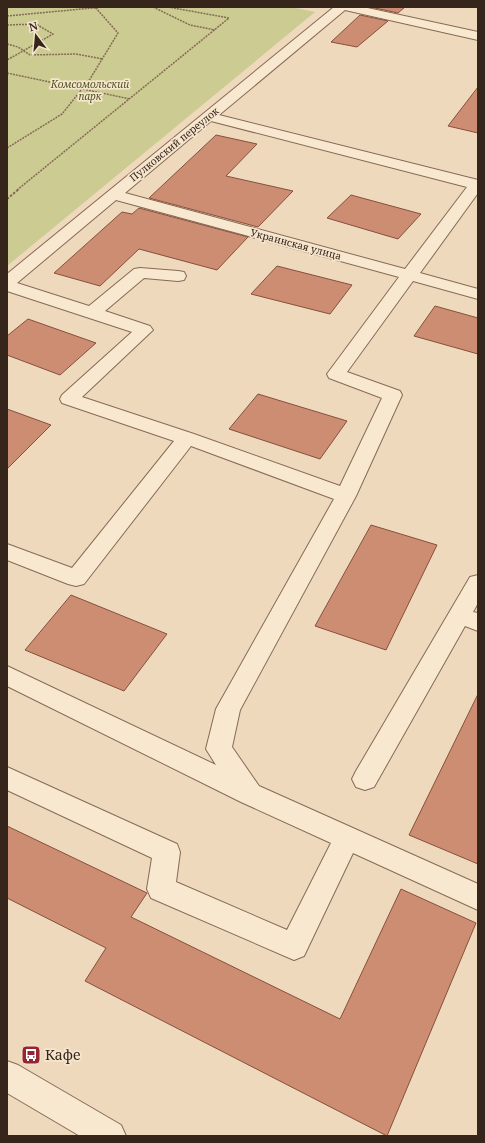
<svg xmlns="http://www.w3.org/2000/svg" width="485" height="1143" viewBox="0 0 485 1143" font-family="'Noto Serif',serif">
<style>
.green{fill:#cccb91}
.building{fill:#cd8d72;stroke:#86503c}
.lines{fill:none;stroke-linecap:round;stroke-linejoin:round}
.minor-casing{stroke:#866a56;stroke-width:2}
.path-far1{stroke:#866a56;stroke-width:1.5;stroke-dasharray:2 1;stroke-linecap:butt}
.path{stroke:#866a56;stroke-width:2;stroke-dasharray:2.5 1.5;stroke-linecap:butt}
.minor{fill:#f9e8d0;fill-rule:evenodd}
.labels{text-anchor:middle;stroke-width:3.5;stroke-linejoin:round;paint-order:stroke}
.far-park-label{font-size:10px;font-style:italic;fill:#4c5221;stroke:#f6e5cd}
.far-street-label{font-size:10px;fill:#35251b;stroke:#f6e5cd}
.near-poi-label{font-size:14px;fill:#35251b;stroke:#f6e5cd;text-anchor:start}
</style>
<rect width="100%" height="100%" fill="#eed9bd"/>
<!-- green -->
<path class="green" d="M7 7H291L315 12 7 266Z"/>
<!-- building -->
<path class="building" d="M370 7H405L398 13Z
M360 15 388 21 357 47 331 42Z
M478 87V133L448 126Z
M216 135 257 144 226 176 293 191 258 227 149 198Z
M351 195 421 214 398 239 327 218Z
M139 208 248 237 217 270 139 249 100 286 54 273 122 212 132 214Z
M277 266 352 285 330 314 251 294Z
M435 306 478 318V354L414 336Z
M28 319 96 343 60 375 7 355V336Z
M258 394 347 421 320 459 229 429Z
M7 409 51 425 7 469Z
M371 525 437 545 386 650 315 626Z
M71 595 167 634 124 691 25 650Z
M478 694V864L409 835Z
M7 826 147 893 131 917 340 1019 401 889 476 923 387 1136 85 981 106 948 7 898Z"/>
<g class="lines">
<!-- minor casing -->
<g class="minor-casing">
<path id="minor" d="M334 7H363L478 32V40L345 10 219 115 478 180V193L420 273 478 289V299L413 281 347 372 400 391 402 395 356 496 240 710 232 747 259 786 478 884V910L353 853 304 956 294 960 151 898 147 889 152 858 7 790V767L177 844 180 852 176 882 287 930 331 843 241 802 7 686V666L216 765 206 749 216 709 334 499 191 446 84 584 76 586 68 584 7 560V544L72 568 174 441 62 403 60 399 62 395 132 332 7 291V274ZM211 121 467 187 405 269 125 193ZM116 200 399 277 327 374 329 378 382 398 340 486 194 434 82 397 153 330 150 326 105 311 144 278 178 281 184 280 186 276 184 272 178 271 140 268 134 269 89 306 17 283Z
M478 575V603L473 612 478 613V631L465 626 374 787 365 790 356 787 352 779 356 771 470 577Z
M7 1061 18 1065 121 1125 126 1136H80L7 1093Z"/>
</g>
<!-- path-far1 -->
<path class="path-far1" d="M153 7 190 25 215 30
M7 16 103 7
M7 25 36 24 53 34 7 60
M7 44 18 47 30 55 76 54 103 59
M7 73 130 99
M7 148 62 114 90 79 118 33 95 7
M17 190 229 18 168 7"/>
<!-- path -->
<path class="path" d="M7 199 19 189"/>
<!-- minor -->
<use href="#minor" class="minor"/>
</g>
<!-- icons -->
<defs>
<g id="bus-square" transform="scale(1)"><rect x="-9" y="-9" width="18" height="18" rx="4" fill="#962534" stroke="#f6e5cd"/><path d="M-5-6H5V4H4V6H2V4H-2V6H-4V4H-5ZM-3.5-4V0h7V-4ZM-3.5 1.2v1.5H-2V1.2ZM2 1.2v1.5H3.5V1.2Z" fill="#fff"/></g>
</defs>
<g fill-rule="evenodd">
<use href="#bus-square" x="31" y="1055"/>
</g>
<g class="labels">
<!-- far-park labels -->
<g class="far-park-label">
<text x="90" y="88">Комсомольский<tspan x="90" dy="12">парк</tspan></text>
</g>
<!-- far-street labels -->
<g class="far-street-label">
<text transform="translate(174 144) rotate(-39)" y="4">Пулковский переулок</text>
<text transform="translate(296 244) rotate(15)" y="4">Украинская улица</text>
</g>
<!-- near-poi labels -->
<g class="near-poi-label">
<text x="45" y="1060">Кафе</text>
</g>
</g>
<!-- border -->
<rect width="485" height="1143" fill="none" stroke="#35251b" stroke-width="16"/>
<!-- north arrow -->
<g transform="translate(36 36) rotate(344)" stroke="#f6e5cd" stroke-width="3" paint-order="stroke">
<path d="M0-3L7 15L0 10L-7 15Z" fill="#35251b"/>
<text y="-6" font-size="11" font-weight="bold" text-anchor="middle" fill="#35251b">N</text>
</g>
</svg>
